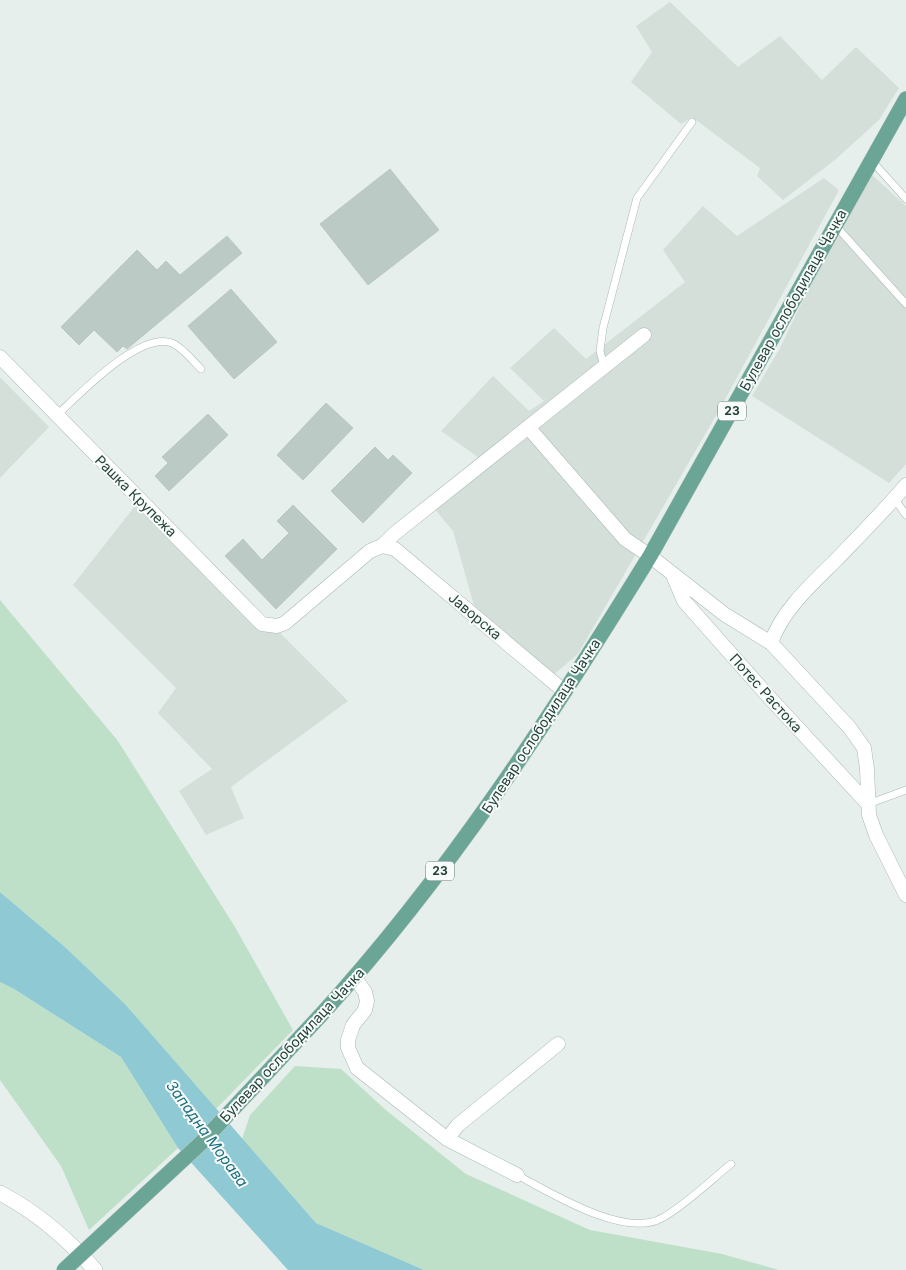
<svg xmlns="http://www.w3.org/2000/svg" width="906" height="1270" viewBox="0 0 906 1270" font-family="Inter,sans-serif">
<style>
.built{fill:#d4dfda}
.green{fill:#bfe0c8}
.water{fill:#8ec9d4}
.building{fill:#bbcac4;stroke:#b8c9c2}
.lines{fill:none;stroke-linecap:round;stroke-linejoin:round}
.service-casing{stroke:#a8b8b2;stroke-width:8}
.minor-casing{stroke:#a8b8b2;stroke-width:15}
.tertiary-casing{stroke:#a8b8b2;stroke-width:16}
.primary-casing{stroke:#c2cac8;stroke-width:16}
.service{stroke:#fff;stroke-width:7}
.minor{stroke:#fff;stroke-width:14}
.tertiary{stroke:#fff;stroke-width:15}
.primary{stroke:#6aa596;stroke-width:15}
.primary-bridge-casing{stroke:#c2cac8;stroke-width:16;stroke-linecap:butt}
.primary-bridge{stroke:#6aa596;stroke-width:15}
.labels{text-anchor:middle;stroke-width:4;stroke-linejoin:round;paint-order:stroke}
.shield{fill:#f7fbf9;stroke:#637a73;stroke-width:1}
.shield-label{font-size:12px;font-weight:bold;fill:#24423a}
.street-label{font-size:14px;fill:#24423a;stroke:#f7fbf9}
.water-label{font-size:15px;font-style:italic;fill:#1c6f80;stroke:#f7fbf9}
</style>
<rect width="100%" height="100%" fill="#e6efeb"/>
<!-- built -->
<path class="built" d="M670 2 738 67 780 36 822 80 856 47 899 88 879 120 836 159 783 200 757 176 760 168 692 117 681 124 631 82 652 52 636 26Z
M869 172 906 206V464L889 483 752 396 780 348 813 279 841 233Z
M824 178 839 190 722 405 578 654 545 682 478 620 453 531 427 500 478 457 441 431 493 376 529 411 544 401 510 368 554 328 586 359 685 282 663 250 703 206 737 236Z
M0 377 49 427 0 478Z
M135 506 252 623 271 624 348 701 231 787 244 818 206 835 179 791 212 769 158 713 176 688 73 585Z"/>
<!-- green -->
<path class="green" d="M0 600 118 741 235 927 293 1030 216 1109 125 1004 65 947 0 892Z
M0 982 14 989 121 1057 178 1148 89 1230 61 1166 0 1080Z
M295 1066 341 1069 387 1111 466 1174 590 1230 722 1254 779 1270H424L316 1223 242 1139 250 1115Z"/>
<!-- water -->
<path class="water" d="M0 892 65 947 125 1004 316 1223 424 1270H288L178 1148 121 1057 14 989 0 982Z"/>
<!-- building -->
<path class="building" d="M390 169 439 230 368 285 320 224Z
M227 236 242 253 127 349 123 346 117 352 94 330 79 345 61 327 137 250 157 270 166 261 180 275Z
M231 289 277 342 234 379 188 326Z
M326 403 353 428 303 480 277 455Z
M208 414 228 435 169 491 155 476 168 463 162 457Z
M375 447 388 460 393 455 412 473 363 523 331 491Z
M293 505 337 549 276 609 225 556 243 539 262 560 289 533 277 521Z"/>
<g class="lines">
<!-- service casing -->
<g class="service-casing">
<path id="service" d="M872 161 906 199
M835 225 906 304
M604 367 600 351 603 328 637 198 692 122
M57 415C79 395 139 331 172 343 182 347 193 361 201 369
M894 498 906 515
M868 804 906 790
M517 1175C551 1193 625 1239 662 1218 683 1207 711 1180 731 1164"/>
</g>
<!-- minor casing -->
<g class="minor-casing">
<path id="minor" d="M0 357 262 624 277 626 285 623 370 551 382 546 395 549 565 692
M528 427 625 539 650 556 724 614 771 643 849 727 864 748 867 769 869 815 876 835 906 895
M382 546 394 534 644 335
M673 575 684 601 769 697 868 804
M771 643C782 610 813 583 837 559 861 534 884 511 906 485
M355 978 365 992 367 1001 365 1010 353 1025 348 1040V1048L357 1068 447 1139 517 1175
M447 1139 458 1125 558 1044"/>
</g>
<!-- tertiary casing -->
<g class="tertiary-casing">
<path id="tertiary" d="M0 1193C38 1213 67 1238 95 1270"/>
</g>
<!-- primary casing -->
<g class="primary-casing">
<path id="primary" d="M320 1016C448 876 551 717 650 556L906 99"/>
</g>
<!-- service -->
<use href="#service" class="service"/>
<!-- minor -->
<use href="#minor" class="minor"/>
<!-- tertiary -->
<use href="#tertiary" class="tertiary"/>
<!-- primary -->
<use href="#primary" class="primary"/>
<!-- primary-bridge casing -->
<g class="primary-bridge-casing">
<path id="primary-bridge" d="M64 1270 201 1143 320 1016"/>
</g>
<!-- primary-bridge -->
<use href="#primary-bridge" class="primary-bridge"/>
</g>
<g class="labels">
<!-- shield labels -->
<g class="shield">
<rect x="718" y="401.5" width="28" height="19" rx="4"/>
<rect x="426" y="861.5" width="28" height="19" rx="4"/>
</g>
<g class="shield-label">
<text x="732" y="415">23</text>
<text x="440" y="875">23</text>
</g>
<!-- street labels -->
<g class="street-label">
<text transform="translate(793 300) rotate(-61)" y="5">Булевар ослободилаца Чачка</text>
<text transform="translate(136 496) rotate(45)" y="5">Рашка Крупежа</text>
<text transform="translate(475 616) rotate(40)" y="5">Јаворска</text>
<text transform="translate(766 693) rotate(48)" y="5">Потес Растока</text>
<text transform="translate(541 726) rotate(-57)" y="5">Булевар ослободилаца Чачка</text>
<text transform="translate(292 1045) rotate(-47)" y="5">Булевар ослободилаца Чачка</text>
</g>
<!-- water labels -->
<g class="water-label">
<text transform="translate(207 1134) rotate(54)" y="5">Западна Морава</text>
</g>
</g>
</svg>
